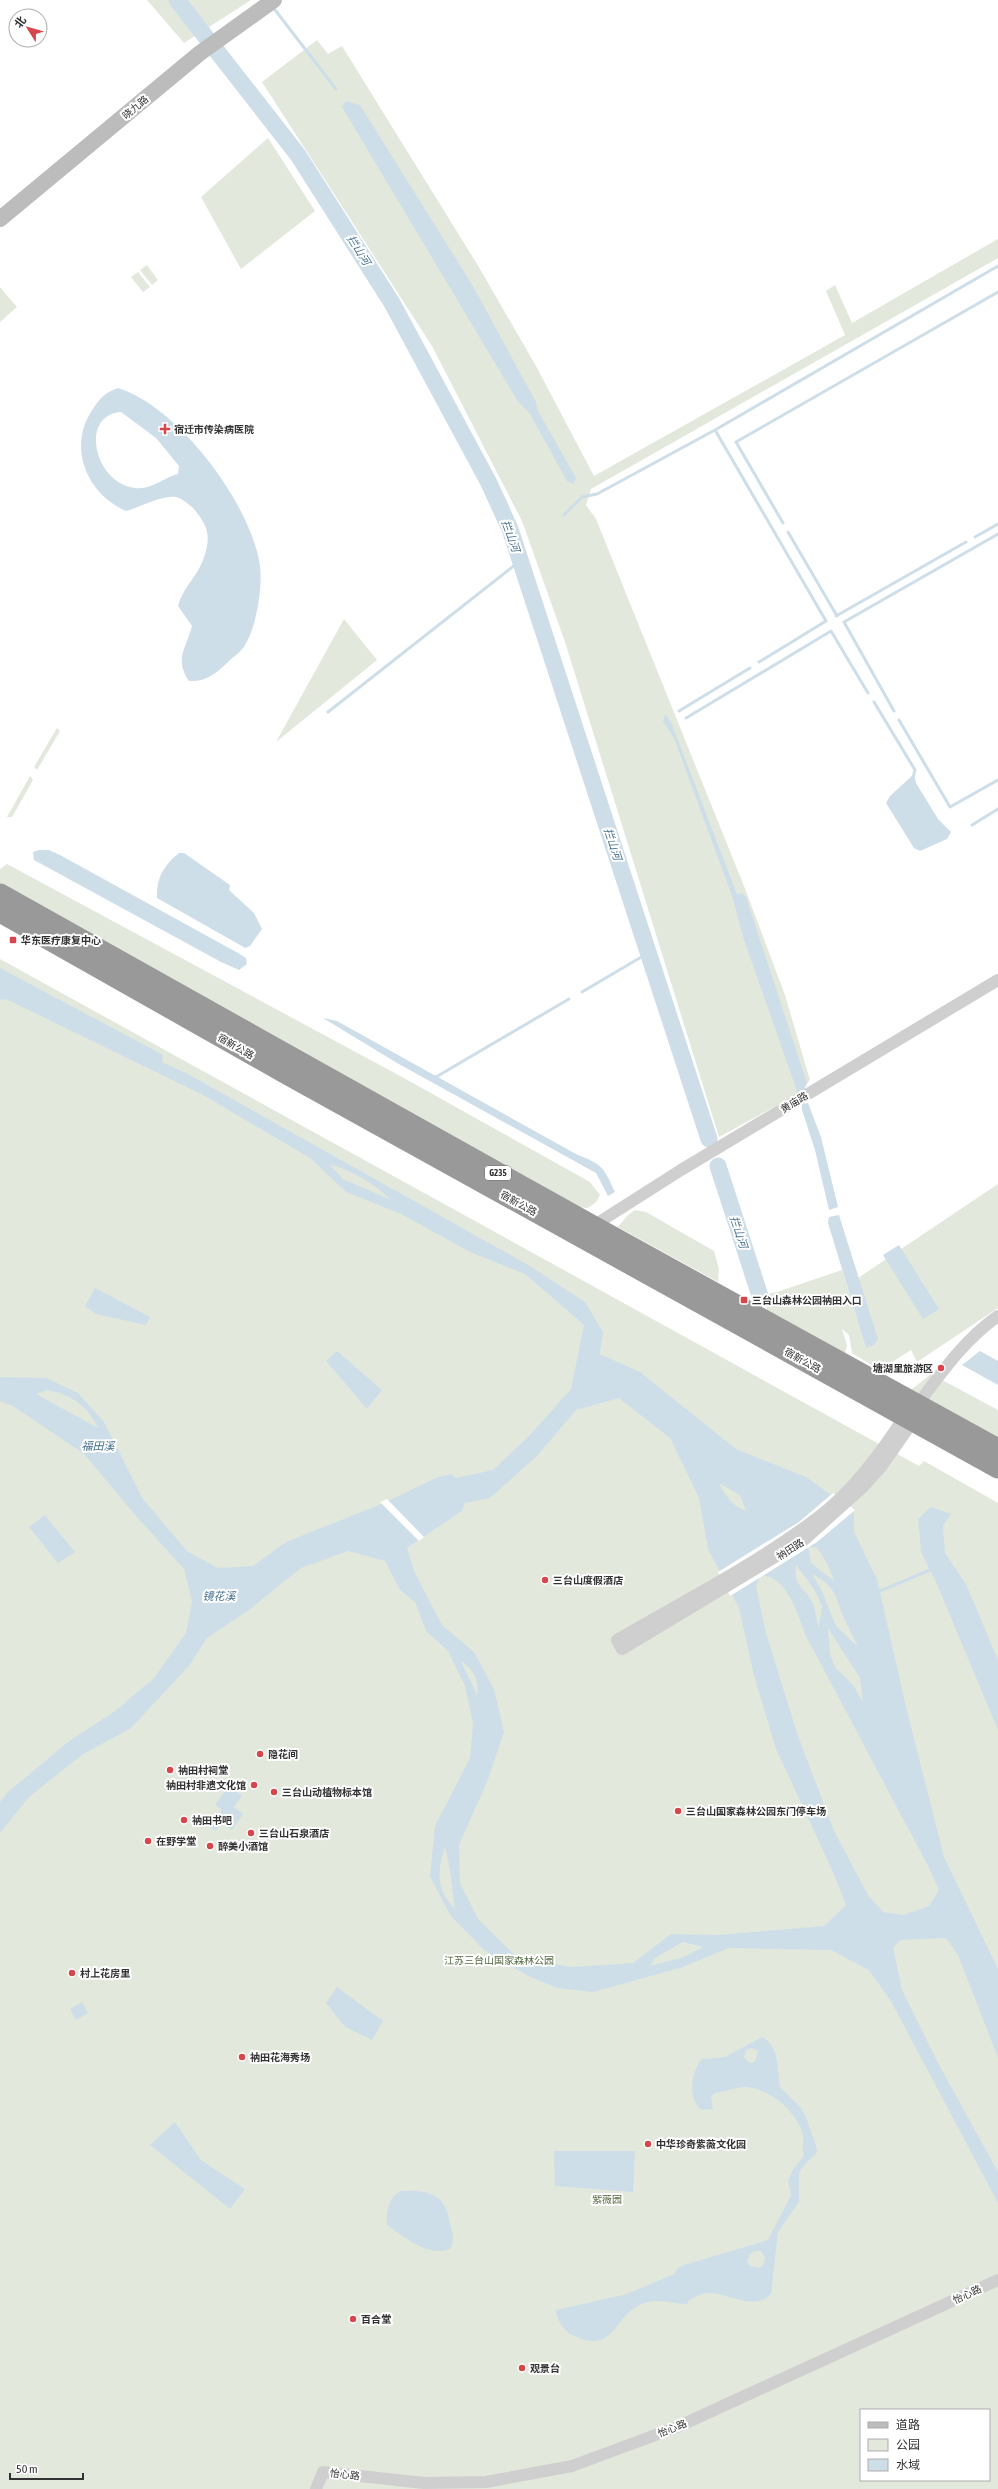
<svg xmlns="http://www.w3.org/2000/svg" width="998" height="2489" viewBox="0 0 998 2489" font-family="'Asap Condensed','Noto Sans SC',sans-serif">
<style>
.green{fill:#e2e8dc;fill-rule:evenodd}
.water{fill:#cedee9;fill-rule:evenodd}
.pier{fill:#fff}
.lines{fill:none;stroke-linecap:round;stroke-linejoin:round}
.stream{stroke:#cedee9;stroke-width:3}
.river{stroke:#cedee9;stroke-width:17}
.street{stroke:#cfcfcf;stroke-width:12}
.secondary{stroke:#bcbcbc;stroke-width:16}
.highway{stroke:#999;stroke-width:21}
.poi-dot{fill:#d8464d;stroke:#fff;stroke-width:1.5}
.labels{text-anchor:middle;stroke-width:4;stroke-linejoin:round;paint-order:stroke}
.shield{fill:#fff;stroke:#707070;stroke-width:1}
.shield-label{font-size:9px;font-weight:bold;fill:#323232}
.street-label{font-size:10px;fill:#323232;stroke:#fff}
.poi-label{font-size:10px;font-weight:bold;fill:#323232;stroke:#fff;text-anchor:start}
.park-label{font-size:10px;fill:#556b42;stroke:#fff}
.water-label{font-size:11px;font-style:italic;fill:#46718f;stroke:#fff}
</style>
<rect width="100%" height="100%" fill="#fff"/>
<!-- green -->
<path class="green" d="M147 0H251L184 43Z
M317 40 328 54 342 46 477 264 536 366 594 476 845 335 826 291 835 285 852 323 998 239V258L591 489 586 505 596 519 744 886 785 995 810 1080 798 1094 719 1137 565 642 522 521 432 346 262 82Z
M268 138 315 211 241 269 201 197Z
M147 265 158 280 152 285 140 270Z
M138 272 150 287 143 292 131 277Z
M0 287 17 307 0 322Z
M344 619 377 660 276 742Z
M57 728 60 731 37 770 34 767Z
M30 776 33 780 12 817H7Z
M7 864 402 1077 590 1182 600 1195 596 1202 588 1208 577 1207 0 887V869Z
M0 959 919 1466 924 1461 998 1503V2489H0ZM861 2410H989V2480H861Z
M998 1184V1308L917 1362 911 1350 880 1370 852 1353 849 1335 842 1329 847 1345 845 1354 767 1312 766 1303 770 1293 777 1292 842 1270 866 1347 877 1339 858 1278Z
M635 1210 646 1212 714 1251 719 1269 718 1282 618 1227 627 1216Z
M931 1374 998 1410V1438L911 1390Z"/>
<!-- water -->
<path class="water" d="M346 101 360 105 473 286 536 402 537 409 576 478 573 484 567 481 530 414 517 400 342 107Z
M118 388C177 406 247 499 259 560 264 581 257 626 245 645 242 651 235 656 230 660 218 672 207 682 189 681 174 659 186 649 192 626L178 606C183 587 197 577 203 560 212 536 208 525 192 507 188 504 181 498 176 497 161 495 141 507 126 511 87 494 68 448 91 412 99 399 104 393 118 388ZM121 412 156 438 179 466 178 474C164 477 152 490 135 488 94 483 79 415 121 412Z
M665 714 671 722 737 894 742 893 746 897 807 1083 804 1091 798 1094 744 940 732 896 674 738 663 721Z
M914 774 916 783 938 819 951 832 947 839 920 851 914 848 886 803 890 796Z
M39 850H49L60 855 238 953 246 958 247 964 239 970 221 962 34 860 33 852Z
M179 853H184L230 885 229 890 254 913 262 929 250 946 245 948 240 945 157 898C156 878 164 865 179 853Z
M0 968 163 1055 162 1062 186 1073 530 1266 585 1302 603 1332 600 1354 640 1372 736 1449 806 1477 854 1511V1532L877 1579 907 1711 944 1857 998 1969V2058L958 1955 946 1938 901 1940 893 1947 902 1990 937 2061 998 2172V2203L892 2003 869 1970 831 1950 729 1948 680 1968 593 1992 557 1988 528 1976 484 1950 450 1915 430 1876 435 1826 470 1758 473 1724 465 1686 448 1651 426 1631 415 1602 400 1590 385 1561 348 1551 301 1568 249 1610 207 1638 189 1666 130 1729 83 1754 29 1797 0 1833V1802L8 1792 68 1742 115 1711 154 1678 186 1633 192 1602 184 1569 136 1516 84 1454 13 1406 0 1401V1377L46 1378 78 1393 104 1422 143 1499 188 1552 218 1568 253 1566 286 1542 384 1503 438 1477 451 1474 456 1478 493 1470 529 1436 571 1389 584 1325 525 1274 470 1252 401 1214 346 1192 310 1158 203 1095 6 999 0 1000ZM38 1000C61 1001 74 1008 83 1030L51 1016ZM330 1165C349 1168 379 1187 391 1200L343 1179ZM47 1390C70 1394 88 1406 98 1428L36 1394ZM619 1398 670 1438 699 1498 708 1549 739 1608 754 1676 776 1749 833 1872 846 1905 824 1926 718 1935 671 1934 633 1963 571 1967 517 1957 478 1919 460 1883 459 1845 487 1782 504 1732 494 1689 474 1652 442 1625 415 1573 407 1548 462 1511 465 1503 490 1498 537 1456 576 1410ZM719 1483 740 1495 746 1511C732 1506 725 1495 719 1483ZM808 1547H816C825 1558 830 1568 834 1581L811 1563ZM796 1565 814 1589 822 1606 819 1627C816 1620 816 1613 814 1606 807 1587 792 1588 796 1565ZM812 1574C836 1586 835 1596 844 1618 848 1628 854 1637 858 1647L836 1626 821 1589ZM761 1575C788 1577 797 1614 806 1636L927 1864 939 1890 929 1906 903 1915 883 1912 868 1895 834 1831 797 1733 766 1633 756 1586ZM828 1628 860 1678 863 1702 853 1685 835 1667 830 1654ZM461 1661C473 1669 480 1680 477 1695ZM445 1847 449 1864 455 1909C436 1890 437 1871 445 1847ZM683 1942 703 1947 684 1957 650 1966 655 1958Z
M323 1018 337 1021 576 1154C603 1165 603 1166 615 1192L608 1196 596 1173 397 1063Z
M808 1103 821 1137 838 1207 829 1210 815 1150 802 1110V1104Z
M839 1215 878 1339 874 1345 866 1348 828 1223 829 1217Z
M899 1245 939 1309 923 1319 883 1255Z
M95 1288 150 1317 146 1325 96 1314 85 1306Z
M337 1351 382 1390 367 1409 326 1361Z
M980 1351 998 1361V1385L962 1365Z
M931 1507 951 1514 943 1526 945 1553 966 1584 998 1660V1730L936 1582 921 1552 918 1519Z
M45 1515 75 1552 58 1563 29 1527Z
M236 1791 242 1796 234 1807 243 1814 232 1830 222 1823 216 1831 210 1827 222 1810 215 1805 224 1792Z
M337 1987 383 2021 372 2040 345 2027 326 2003Z
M82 2002 88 2013 76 2020 70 2009Z
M762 2037C780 2046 777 2070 780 2087L801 2108 806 2117 817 2149 816 2154 805 2164 799 2173V2202L778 2232 771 2294C754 2312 728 2292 707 2293 701 2294 695 2297 689 2300L687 2304C672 2304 657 2297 642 2304 612 2317 615 2356 572 2335 564 2331 556 2319 556 2310L627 2294 674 2274 678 2268 684 2265 768 2240 791 2195 788 2181 793 2169 804 2156C801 2147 805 2140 802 2132 795 2109 766 2086 742 2087 736 2088 723 2092 715 2093L711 2097 713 2109 702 2110C687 2101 691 2070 702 2059L725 2057ZM752 2048 758 2051 755 2062 750 2063 744 2057 746 2050ZM754 2251H761L765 2257 763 2265 759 2268 750 2266 747 2262 750 2254Z
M175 2122 201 2160 245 2189 230 2209 150 2145Z
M554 2151H635L633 2192 555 2186Z
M401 2191C425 2190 445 2193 449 2219 451 2230 456 2238 450 2249 428 2258 403 2236 387 2225 386 2212 388 2197 401 2191Z"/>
<!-- pier -->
<path class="pier" d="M833 1493 855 1510 817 1542 730 1596 718 1572 799 1522Z
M387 1499 424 1537 419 1541 380 1502Z"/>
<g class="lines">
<!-- stream -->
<path class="stream" d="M272 6 336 89
M715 430 826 621 759 662
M564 515 582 497 597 494 715 430 998 266
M783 523 736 442 998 292
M788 532 837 616
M975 537 998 524
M836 616 966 542
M874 702 915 770 913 778
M679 711 750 668
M894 711 844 622 998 534
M328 712 520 561
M686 718 831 631 868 693
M899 720 950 807 998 780
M972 825 998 809
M582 992 648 953
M436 1077 569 999
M880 1591 930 1570"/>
<!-- river -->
<path class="river" d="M177 0 298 155 392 303 489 483 510 529 709 1139
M0 979 100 1033
M718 1166 761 1299"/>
<!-- street -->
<path class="street" d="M593 1226 681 1170 998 980
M918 1404C942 1372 965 1339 998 1316
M908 1411C884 1449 854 1491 817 1518 755 1565 684 1601 617 1640L622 1649 805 1539 863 1487 881 1467 916 1417
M316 2489 323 2472 424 2483 486 2482 572 2466 677 2427 998 2280"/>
<!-- secondary -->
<path class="secondary" d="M0 219 200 53 274 0"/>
<!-- highway -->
<path class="highway" d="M0 894 593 1226 998 1449
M0 912 285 1073 998 1468"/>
</g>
<!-- markers -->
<g class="poi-dot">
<path d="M163 423h4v4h4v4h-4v4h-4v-4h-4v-4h4z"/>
<rect x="9" y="936" width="8" height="8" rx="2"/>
<rect x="740" y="1296" width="8" height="8" rx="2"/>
<circle cx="941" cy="1368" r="4"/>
<circle cx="545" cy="1580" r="4"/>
<circle cx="260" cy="1754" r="4"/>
<circle cx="170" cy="1770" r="4"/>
<circle cx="254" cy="1785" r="4"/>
<circle cx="274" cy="1792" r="4"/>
<circle cx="678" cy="1811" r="4"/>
<circle cx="184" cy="1820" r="4"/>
<circle cx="251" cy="1833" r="4"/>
<circle cx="148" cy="1841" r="4"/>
<circle cx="210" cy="1846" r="4"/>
<circle cx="72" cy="1973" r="4"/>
<circle cx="242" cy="2057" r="4"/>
<circle cx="648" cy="2144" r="4"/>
<circle cx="353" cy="2319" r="4"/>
<circle cx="522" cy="2368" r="4"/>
</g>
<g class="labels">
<!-- shield labels -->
<rect class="shield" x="485" y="1166" width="26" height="14" rx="3"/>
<g class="shield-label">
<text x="498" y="1176">G235</text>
</g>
<!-- street labels -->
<g class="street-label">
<text transform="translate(135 107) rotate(-40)" y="4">晓九路</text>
<text transform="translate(236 1046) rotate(30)" y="4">宿新公路</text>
<text transform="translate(794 1102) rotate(-31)" y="4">黄庙路</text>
<text transform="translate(519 1203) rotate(29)" y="4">宿新公路</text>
<text transform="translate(803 1360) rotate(29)" y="4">宿新公路</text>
<text transform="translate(790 1549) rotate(-33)" y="4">衲田路</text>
<text transform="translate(967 2294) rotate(-25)" y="4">怡心路</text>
<text transform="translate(672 2428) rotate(-22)" y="4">怡心路</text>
<text transform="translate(345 2474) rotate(7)" y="4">怡心路</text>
</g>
<!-- poi labels -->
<g class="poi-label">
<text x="174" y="433">宿迁市传染病医院</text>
<text x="21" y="944">华东医疗康复中心</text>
<text x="752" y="1304">三台山森林公园衲田入口</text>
<text x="933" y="1372" text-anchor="end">塘湖里旅游区</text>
<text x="553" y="1584">三台山度假酒店</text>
<text x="268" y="1758">隐花间</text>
<text x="178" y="1774">衲田村祠堂</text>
<text x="246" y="1789" text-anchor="end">衲田村非遗文化馆</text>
<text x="282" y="1796">三台山动植物标本馆</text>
<text x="686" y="1815">三台山国家森林公园东门停车场</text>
<text x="192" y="1824">衲田书吧</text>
<text x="259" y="1837">三台山石泉酒店</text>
<text x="156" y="1845">在野学堂</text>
<text x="218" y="1850">醉美小酒馆</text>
<text x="80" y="1977">村上花房里</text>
<text x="250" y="2061">衲田花海秀场</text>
<text x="656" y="2148">中华珍奇紫薇文化园</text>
<text x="361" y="2323">百合堂</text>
<text x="530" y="2372">观景台</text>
</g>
<!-- park labels -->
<g class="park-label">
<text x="499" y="1964">江苏三台山国家森林公园</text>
<text x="607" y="2203">紫薇园</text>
</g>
<!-- water labels -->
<g class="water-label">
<text transform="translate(359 250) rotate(58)" y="4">拦山河</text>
<text transform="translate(511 536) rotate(70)" y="4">拦山河</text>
<text transform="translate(613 844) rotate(72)" y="4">拦山河</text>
<text transform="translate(739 1232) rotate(72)" y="4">拦山河</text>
<text x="98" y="1450">福田溪</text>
<text x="219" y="1600">镜花溪</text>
</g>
</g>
<!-- legend -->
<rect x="860" y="2409" width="130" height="72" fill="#ffffff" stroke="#adadad"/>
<rect x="868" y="2422" width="20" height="6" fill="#bcbcbc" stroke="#adadad"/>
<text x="896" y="2429" font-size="12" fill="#323232">道路</text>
<rect x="868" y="2439" width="20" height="12" fill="#e2e8dc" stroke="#adadad"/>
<text x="896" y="2449" font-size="12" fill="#323232">公园</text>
<rect x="868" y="2459" width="20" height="12" fill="#cedee9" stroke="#adadad"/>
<text x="896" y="2469" font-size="12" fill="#323232">水域</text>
<!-- north arrow -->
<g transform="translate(28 28) rotate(307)"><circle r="19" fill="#ffffff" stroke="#adadad"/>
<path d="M0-3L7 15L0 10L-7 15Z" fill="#d8464d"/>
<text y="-6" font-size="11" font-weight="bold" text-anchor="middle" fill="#323232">北</text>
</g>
<!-- scale -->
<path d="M10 2473v6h73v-6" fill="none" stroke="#323232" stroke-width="2"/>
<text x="16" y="2473" font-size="12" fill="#323232" stroke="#ffffff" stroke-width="3" paint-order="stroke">50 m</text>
</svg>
